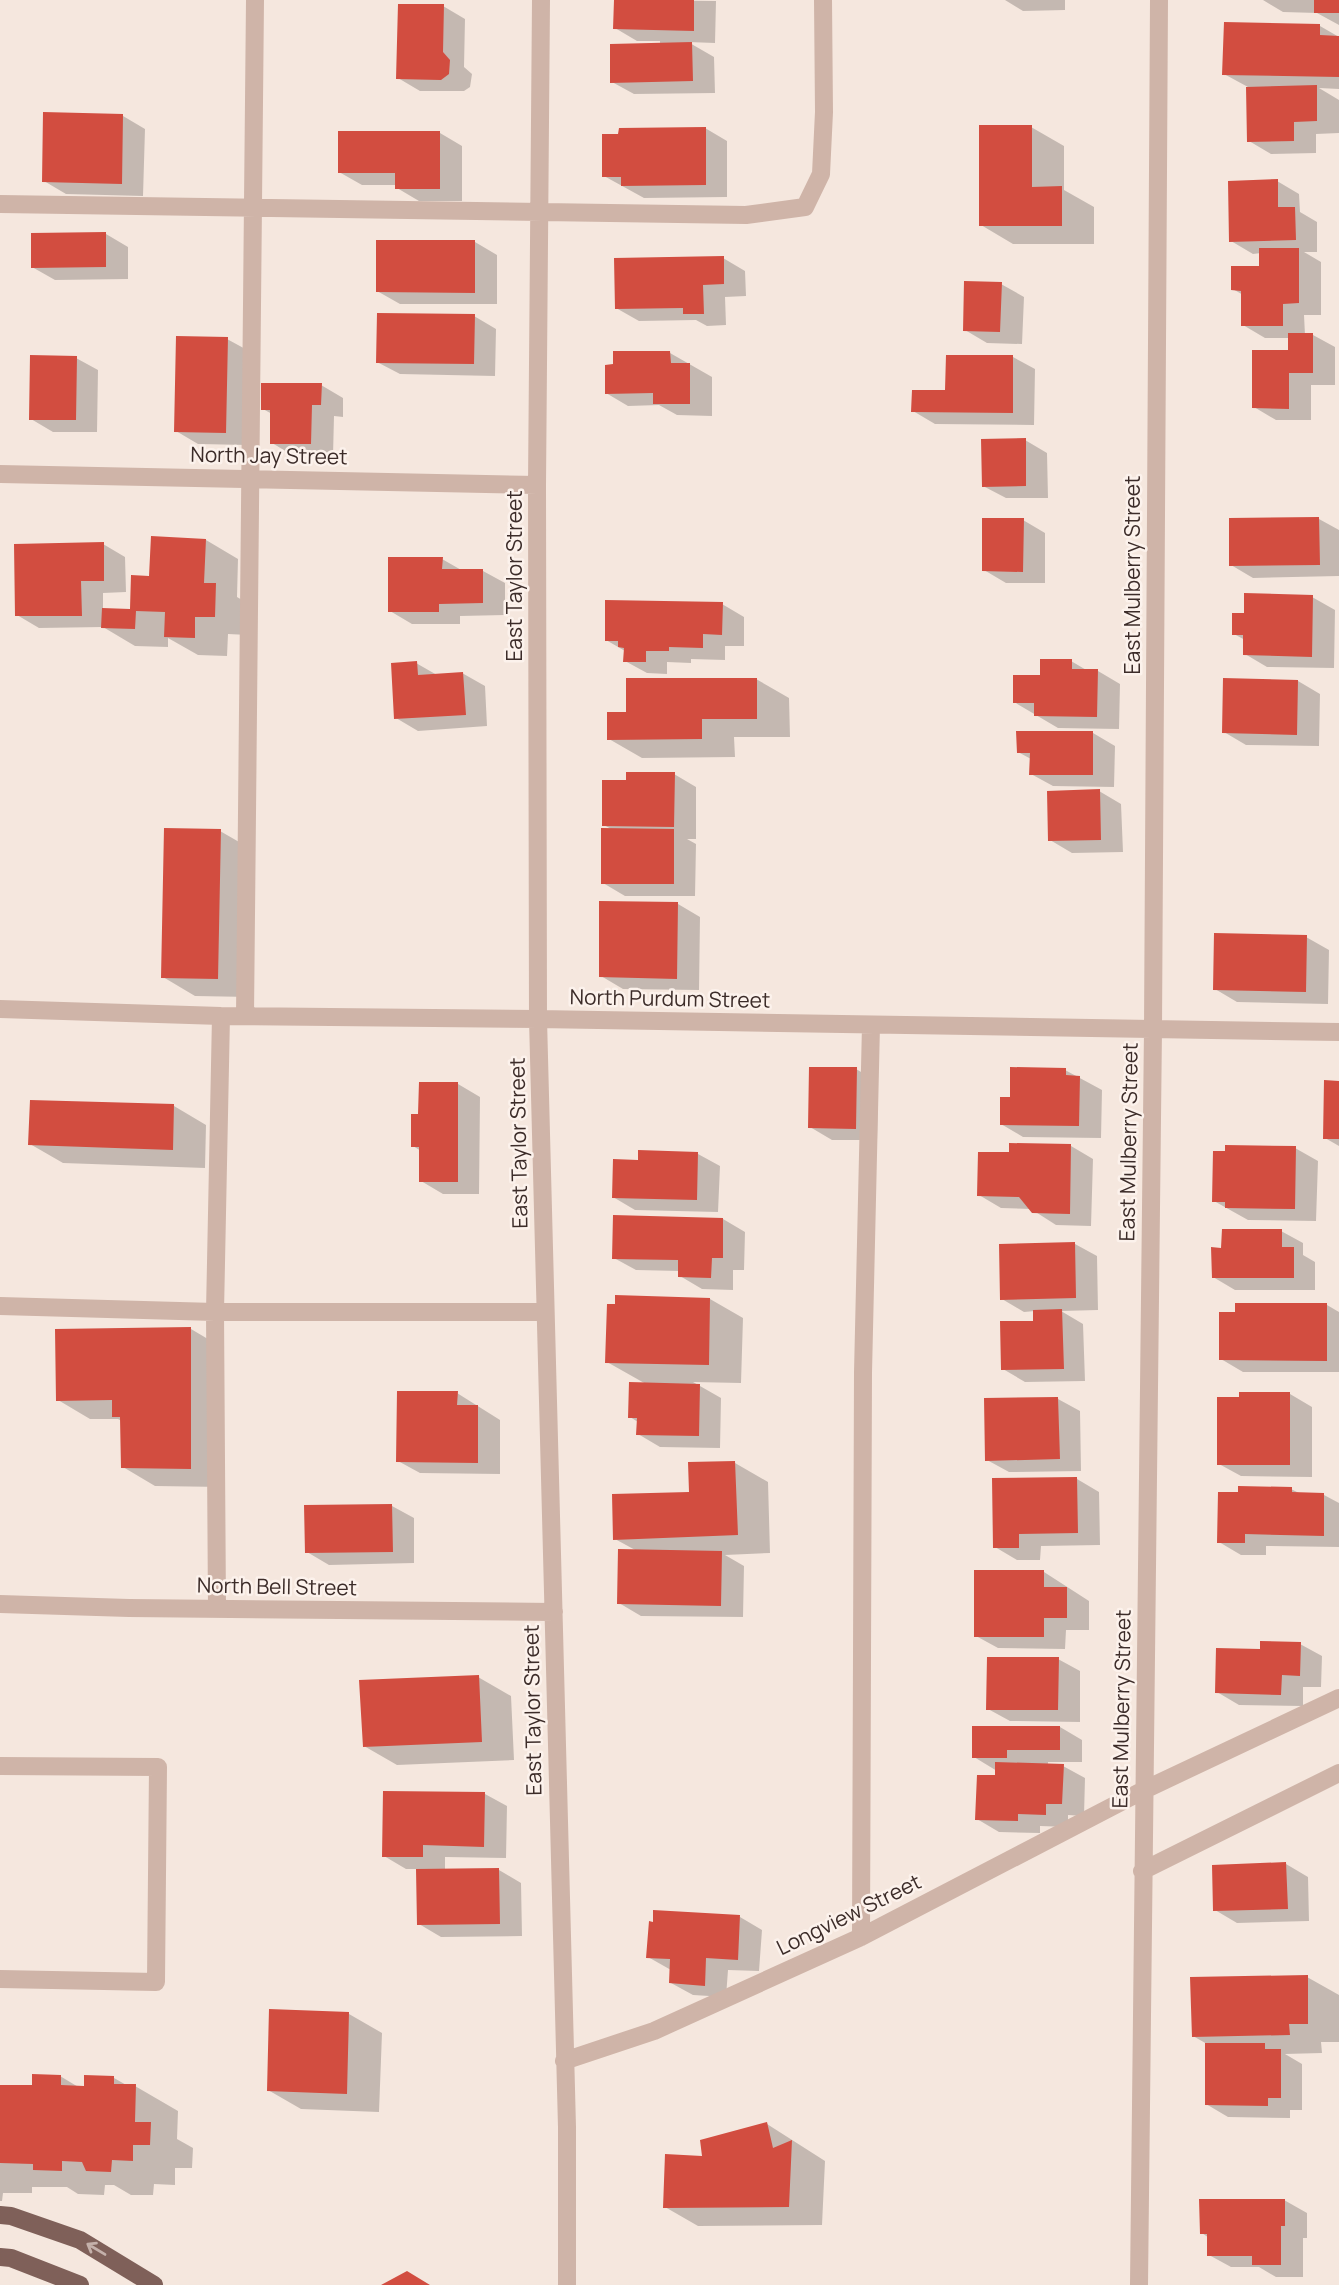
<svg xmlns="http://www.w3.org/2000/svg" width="1339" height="2285" viewBox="0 0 1339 2285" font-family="Manrope,sans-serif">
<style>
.shadow{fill:#0003}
.building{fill:#d24d40}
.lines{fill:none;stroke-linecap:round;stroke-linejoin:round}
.minor{stroke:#cfb4a8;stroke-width:18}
.major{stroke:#7f6059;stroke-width:18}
.oneway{stroke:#c4b0aa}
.labels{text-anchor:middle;stroke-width:5;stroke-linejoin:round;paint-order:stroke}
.street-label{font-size:21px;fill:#3c2c29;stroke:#fcf2ec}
</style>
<rect width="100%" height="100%" fill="#f5e7de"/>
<!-- shadow -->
<path class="shadow" d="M616 0 716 1 715 43 688 42 714 57 715 93 634 94 612 82 660 44V41H637L615 28Z
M1005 0H1065V10L1023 11Z
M1263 0H1339V25L1317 13 1283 12Z
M443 6 465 19 464 67 472 74 470 87 464 91H420L398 78Z
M1320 26 1339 37V89L1319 88 1339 100V133L1316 134V153L1271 154 1249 141 1248 87 1224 74Z
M123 116 145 129 143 196 66 194 44 181Z
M1031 127 1064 146V190L1094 207V244H1013L981 225Z
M705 128 727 141V197L644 198 604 176Z
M440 133 462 146V201H419L397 188V185H362L339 172Z
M1277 181 1299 194 1300 212 1317 222V252H1304L1321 262V315H1304L1305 335H1313L1335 347V385H1311V420H1276L1254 407 1289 351 1290 338H1265L1243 325V295L1233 289 1261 268V253L1253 254 1231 241Z
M106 234 128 247V279L55 280 32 267Z
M475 242 497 255V304H400L377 291Z
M723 258 745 271 746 296 725 297 726 325 707 326 696 320 639 321 616 308Z
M1001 284 1024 297 1022 344 987 343 965 330Z
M474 316 496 329 495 376 400 374 377 362Z
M227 339 249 351 248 445 198 444 176 431Z
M670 353 712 377V416L677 415 659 405 628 406 606 393Z
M1013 357 1035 369 1034 425 935 424 913 411Z
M76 358 98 370 97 432H53L31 419Z
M321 385 343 398V417L334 416 333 456H294L272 443V414L263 409Z
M1025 440 1047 453 1048 498H1006L983 486Z
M1319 519 1339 530V576L1253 578 1231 565Z
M1023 520 1045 533V583H1006L984 570Z
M206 540 238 559 237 597 249 604 248 635 228 634 227 656 198 655 168 638V647L135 646 103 627 39 628 17 615 103 544 125 557 126 592 103 593V610L132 611 151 578Z
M442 559 463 571H483L505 583V615L460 616V624H412L390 611Z
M1312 597 1335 610 1334 668 1267 667 1245 654V640L1234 634 1245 615Z
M722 604 744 617V646H725V660L691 659V663L667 662V674L647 673 625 661V651L606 640Z
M1071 661 1088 671H1098L1120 684 1119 729 1058 728 1014 702 1041 677Z
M416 663 437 675 462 673 485 686 487 726 418 731 396 718Z
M756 679 789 698 790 737H734L735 757 642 758 609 739 627 713Z
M1225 680 1298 681 1320 694 1319 746 1246 745 1224 732Z
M1093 733 1115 746 1114 787 1053 786 1031 774V759L1018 752Z
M674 774 696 787V839H687L696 844 695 896H625L603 883 613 830 604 825 628 782Z
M1099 791 1121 804 1123 852 1072 853 1050 840Z
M220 831 253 850 250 997 195 996 163 977Z
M678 904 700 917 699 990 623 989 601 976Z
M1306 937 1329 950 1328 1004 1237 1002 1215 989Z
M856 1069 878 1082 877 1140H832L810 1127Z
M1065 1070 1102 1090 1101 1138 1023 1137 1001 1124 1012 1099Z
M1339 1082V1146L1325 1138Z
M458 1084 480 1097 479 1194H443L421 1181V1151L413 1146 420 1115Z
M174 1106 206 1125 205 1168 63 1163 30 1144Z
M1071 1146 1093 1159 1091 1226 1056 1225 1031 1209 1001 1208 979 1195 1011 1154Z
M1295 1148 1318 1161 1316 1221 1248 1220 1214 1201 1227 1153Z
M698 1154 720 1166 718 1212 635 1210 613 1197 640 1162Z
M723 1219 745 1232 744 1270H733V1290L702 1289 680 1276V1271L636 1270 614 1258Z
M1281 1231 1303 1243V1255L1315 1262V1290H1235L1213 1277 1223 1249Z
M1075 1244 1097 1256 1098 1310 1061 1311 1083 1324 1085 1381 1025 1382 1003 1369 1035 1322V1311L1024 1312 1002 1299Z
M710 1299 743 1318 741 1383 693 1382 721 1398 720 1448 660 1447 638 1434V1422L630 1417 646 1384 607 1362Z
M1327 1305 1339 1312V1372H1243L1221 1359 1237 1314Z
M191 1329 223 1348V1487L155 1486 123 1467 122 1421 118 1419H90L58 1400Z
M457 1393 500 1420V1474L420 1473 398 1461Z
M1290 1394 1312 1407V1477L1241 1476 1219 1464Z
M1058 1399 1080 1411 1081 1471 1009 1472 987 1460Z
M735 1463 768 1482 770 1553 725 1555 744 1566 743 1617 641 1616 619 1603 637 1551 615 1539 691 1493Z
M1077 1479 1099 1492 1100 1545 1041 1546 1040 1560H1017L995 1547Z
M1291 1489 1301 1494 1324 1495 1339 1503V1547L1266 1546V1555H1241L1219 1542Z
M392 1506 414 1518V1563L329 1565 307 1552Z
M1044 1572 1089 1601V1630H1066L1065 1649 998 1648 976 1636Z
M1300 1644 1322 1656 1321 1687H1303V1706L1239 1705 1217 1692 1262 1651Z
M1058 1659 1080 1671V1722L1010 1721 988 1709Z
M478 1677 511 1696 514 1760 397 1765 364 1746Z
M1060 1727 1082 1740V1762H1048V1765L1063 1766 1085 1778 1084 1816 1068 1815V1827L1040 1826V1833L999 1832 977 1819 997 1777V1771L974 1757Z
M485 1794 507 1806 506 1858 445 1857V1871L499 1870 521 1883 522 1936 441 1937 419 1924 418 1869H406L384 1856Z
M1286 1864 1308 1877 1309 1921 1237 1923 1215 1910Z
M740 1917 762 1930 759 1971 728 1970 726 1997 693 1995 671 1983V1970L648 1957Z
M1307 1977 1339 1995V2042H1321L1322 2053 1285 2054 1302 2064V2110H1290V2118L1228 2117 1206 2104 1207 2044 1193 2036Z
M349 2014 382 2033 379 2112 301 2109 268 2090Z
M60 2076 80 2088 114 2078 128 2086H135L178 2111 177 2139 193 2148 192 2168H175V2185L154 2184 153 2195H131L114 2185H105L104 2195 78 2194 67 2187H32V2193H3L2 2201H0V2085L33 2087Z
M767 2124 825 2161 822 2225 698 2226 665 2207 704 2158Z
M1284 2200 1307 2213V2238H1303V2277H1276L1259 2267H1231L1209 2255V2238L1202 2233Z"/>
<!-- building -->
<path class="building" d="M614 0H694V31L613 29Z
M1314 0H1339V13H1314Z
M398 4H444L443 52 450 60 449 74 441 80 396 79Z
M1224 22 1320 24V35L1339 36V77L1222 75Z
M692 42 693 81 610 83V44Z
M1317 85V121L1294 122V141L1247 142 1246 87Z
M43 112 123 114 122 184 42 182Z
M979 125H1032V187L1062 186V226H979Z
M706 127V185L621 186V177H602V134H618L619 128Z
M338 131H440V189H395V173H338Z
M1278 179V207H1295L1296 240 1229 242 1228 181Z
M106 232V267L31 268V233Z
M376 240H475V293L376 292Z
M1259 248H1299V303L1283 304V326H1241V291L1231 290V266H1259Z
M724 256V284L703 285 704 314H683V308L615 309 614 258Z
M964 281 1002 282 1000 332 963 331Z
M377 313 475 314 474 364 376 363Z
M1288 333H1313V373H1289V409L1252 408V350H1288Z
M176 336 228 337 226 433 174 432Z
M613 351H670L671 363H690V404H653V393L605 394V365L613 364Z
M30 355 77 356 76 420H29Z
M946 355H1013V413L911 412 912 390H945Z
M261 383H322L321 405H312L311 444H270V410H261Z
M1026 438V486L982 487 981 439Z
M1319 517 1320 565 1229 566V518Z
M982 518H1024L1023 572 982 571Z
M151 536 206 539 204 583H216L215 617H195V638L164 637 165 612 136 611 135 629 101 628 102 608 130 609 131 575 149 576Z
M104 542V581H81L82 616H15L14 544Z
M388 557H443L442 569H483V603L439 604V612H388Z
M1244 593 1313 595 1312 657 1243 655V635H1232V613H1244Z
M605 600 723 602 722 635 703 634V648L669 647V651H646V662H623L624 648 618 647V641H605Z
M1040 659H1072V669H1098L1097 717 1034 716V703H1013V675H1040Z
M417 661 418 675 463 672 466 715 394 719 391 663Z
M626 678H757V719H702V739L607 740V712H626Z
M1223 678 1298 680 1297 735 1222 733Z
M1016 731H1093V775H1029L1030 753H1017Z
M626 772H675L674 827 602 826V780H626Z
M1100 789 1101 840 1048 841 1047 791Z
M164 828 221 829 218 979 161 978Z
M601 828 674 829V884H601Z
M599 901 678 902 677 979 599 977Z
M1214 933 1307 935 1306 992 1213 990Z
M809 1067H857L856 1129 808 1128Z
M1010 1067 1066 1068V1075L1080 1076 1079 1126 1000 1125V1097H1010Z
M1324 1080 1339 1081V1139H1323Z
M419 1082H458V1182H419V1147H411V1114H418Z
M30 1100 174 1104 173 1150 28 1145Z
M1009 1143 1071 1144 1070 1214 1032 1213 1019 1197 977 1196 978 1152H1009Z
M1225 1145 1296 1146 1295 1209 1225 1208V1202H1212L1213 1151H1225Z
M638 1150 698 1152 697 1200 612 1198 613 1159 638 1160Z
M613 1215 723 1218V1258H712L711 1278 678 1277V1260L612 1259Z
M1222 1229H1282V1247H1294V1278H1212L1211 1247 1221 1248Z
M1075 1242 1076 1298 1000 1300 999 1244Z
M615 1295 710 1298 709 1365 605 1363 607 1304H615Z
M1235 1303H1327V1361L1219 1360V1312H1235Z
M1062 1309 1064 1369 1001 1370 1000 1321H1033V1310Z
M191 1327V1469L121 1468 120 1417H112V1400L56 1401 55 1329Z
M629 1382 700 1384 699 1436 636 1435 637 1418H628Z
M397 1391H458L457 1405H478V1463L396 1462Z
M1239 1392H1290V1465H1217V1397H1239Z
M1058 1397 1060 1459 985 1461 984 1398Z
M735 1461 738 1535 613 1540 612 1494 689 1492 688 1462Z
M1077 1477 1078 1533 1019 1534V1548H993L992 1478Z
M1238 1486 1292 1487V1492L1324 1493V1536L1245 1534V1543H1217L1218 1492H1238Z
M392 1504 393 1552 305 1553 304 1505Z
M618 1549 722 1551 721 1606 617 1604Z
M974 1570H1044V1587H1067V1618H1044V1637H974Z
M1260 1641 1301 1642 1300 1676 1282 1675 1281 1695 1215 1693 1216 1648 1260 1649Z
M987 1657H1059L1058 1710H986Z
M479 1675 482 1742 363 1747 359 1680Z
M972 1726H1060V1750H1007V1758H972Z
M995 1762 1064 1764 1062 1804H1046V1815L1018 1814V1821L975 1820 977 1775H995Z
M383 1791 485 1792 484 1847 423 1845V1857H382Z
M1286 1862 1288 1909 1213 1911 1212 1865Z
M499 1868 500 1924 417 1925 416 1869Z
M653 1910 740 1915 738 1960 706 1958 705 1986 669 1983 670 1959 646 1958 649 1921 653 1922Z
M1308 1975V2024H1289L1290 2035 1192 2037 1190 1977Z
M269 2009 349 2012 347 2094 267 2091Z
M1205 2043H1265V2049H1281V2098H1268V2106L1205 2105Z
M32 2074 61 2075V2085L84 2086V2075L114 2076V2084H136L135 2122H151L150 2145H133V2161L112 2160 111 2172 86 2171 82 2162 62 2161V2171L33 2170V2164L0 2163V2085H32Z
M767 2122 773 2148 792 2140 789 2207 663 2208 665 2154 702 2156 700 2140Z
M1199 2199H1285V2226H1281V2265H1252V2256H1207V2234H1200Z
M407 2271 430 2285H381Z"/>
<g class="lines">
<!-- minor -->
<path class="minor" d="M541 0 537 485 538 1019 567 2127V2285
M0 204 746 215 805 207 821 174 824 112 823 0
M0 474 537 485
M0 1009 221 1016 538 1019 1339 1032
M245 1016C251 678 249 339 255 0
M0 1306 215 1312H545
M0 1604 129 1608 554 1612
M217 1609 215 1312 221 1016
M0 1766 158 1767 156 1982 0 1979
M1142 1871 1339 1773
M861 1937 863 1373 871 1025
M564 2061 654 2031 861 1937 1144 1790 1339 1698
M1139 2285 1153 1029 1159 0"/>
<!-- major -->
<path class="major" d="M0 2215 11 2216 80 2240 154 2285
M0 2257 11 2258 80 2285"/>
</g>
<!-- one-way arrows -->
<defs><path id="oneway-shaft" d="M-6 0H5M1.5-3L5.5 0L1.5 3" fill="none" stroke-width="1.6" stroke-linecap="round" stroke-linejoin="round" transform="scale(1.75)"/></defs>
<use class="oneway" href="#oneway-shaft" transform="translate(96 2249) rotate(-149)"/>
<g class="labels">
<!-- street labels -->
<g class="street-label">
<text transform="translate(269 456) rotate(1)" y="7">North Jay Street</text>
<text transform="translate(1133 575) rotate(-90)" y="7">East Mulberry Street</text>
<text transform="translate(515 576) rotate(-90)" y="7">East Taylor Street</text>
<text transform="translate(670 999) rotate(1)" y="7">North Purdum Street</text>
<text transform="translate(1129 1142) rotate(-89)" y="7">East Mulberry Street</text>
<text transform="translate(519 1143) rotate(-91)" y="7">East Taylor Street</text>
<text transform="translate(277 1587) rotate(1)" y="7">North Bell Street</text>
<text transform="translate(1122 1709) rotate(-89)" y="7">East Mulberry Street</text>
<text transform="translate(533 1710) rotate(-91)" y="7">East Taylor Street</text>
<text transform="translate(849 1915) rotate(-26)" y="7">Longview Street</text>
</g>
</g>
</svg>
